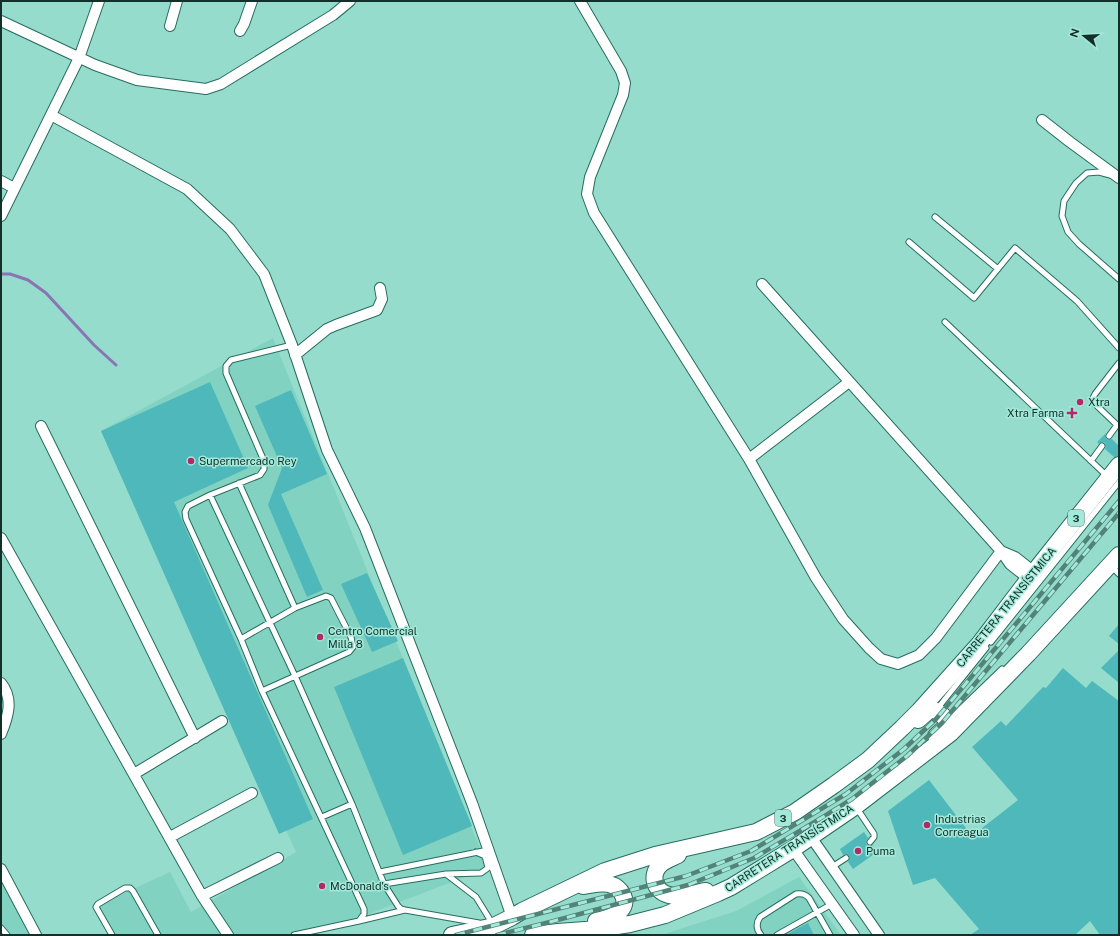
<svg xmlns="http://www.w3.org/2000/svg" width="1120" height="936" viewBox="0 0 1120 936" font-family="'Public Sans',sans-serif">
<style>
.built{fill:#82d2c1}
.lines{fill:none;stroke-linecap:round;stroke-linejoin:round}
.stream{stroke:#8974b4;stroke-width:3}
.building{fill:#4eb8bb}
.service-casing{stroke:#266d60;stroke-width:7}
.minor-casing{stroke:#266d60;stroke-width:12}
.primary-casing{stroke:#266d60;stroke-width:18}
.service{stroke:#fff;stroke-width:5}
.minor{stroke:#fff;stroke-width:10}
.primary{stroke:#fff;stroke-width:16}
.rail-casing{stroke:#528378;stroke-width:4.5}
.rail{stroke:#a3e9d9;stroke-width:3;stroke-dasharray:9;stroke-linecap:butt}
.poi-dot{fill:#b32967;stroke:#a3e9d9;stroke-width:1.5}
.labels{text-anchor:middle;stroke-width:3;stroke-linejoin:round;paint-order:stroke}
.shield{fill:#a3e9d9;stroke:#3e675e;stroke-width:1}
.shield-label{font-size:10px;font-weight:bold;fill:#122f29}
.poi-label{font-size:11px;fill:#122f29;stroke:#a3e9d9;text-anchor:start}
.street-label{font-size:11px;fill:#122f29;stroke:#a3e9d9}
</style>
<rect width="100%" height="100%" fill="#96dccc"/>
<!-- built -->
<path class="built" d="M273 338 488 868 314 935H113L98 905 170 872 191 912 296 852 101 431Z
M1 877 32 935H1Z
M799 877 841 935H661L736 911Z"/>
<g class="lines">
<!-- stream -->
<path class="stream" d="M1 274H10L28 280 46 293 94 345 116 365"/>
</g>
<!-- building -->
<path class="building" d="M210 382 248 468 174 502 313 819 279 834 101 431Z
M291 390 327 474 281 494 323 590 307 597 268 505 282 468 255 406Z
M1106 433 1105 436 1106 439 1109 440 1112 439 1119 446V456L1114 457 1105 449 1106 446 1105 443 1102 442 1099 444 1097 442Z
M367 573 398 641 372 652 341 584Z
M1119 624V644L1109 636Z
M1119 650V683L1101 668Z
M403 658 472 826 403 855 334 687Z
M1063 668 1086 688 1092 681 1119 701V935H1100L1090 921 1075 935H970L979 929 935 878 913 885 888 811 929 780 972 836 1018 800 972 747 1001 721 1006 726 1043 687 1046 688Z
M864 832 868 838 866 841V844L869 846 872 845 877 852 853 869 848 862 850 858 849 856 846 854 843 855 840 849Z
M808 923 814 935H786Z"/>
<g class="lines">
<!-- service casing -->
<g class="service-casing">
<path id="service" d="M1110 175 1099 172 1087 173 1076 183 1064 201 1062 216 1068 232 1079 244 1119 279
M935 217 998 269
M909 242 974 298 1015 248 1077 301 1119 348
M945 322 1108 477
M292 345 231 360 226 366V373L264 461V469L260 475 210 495 188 506 185 512 186 519 241 639 262 691 364 909V914L359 921 294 935
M1109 436 1117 425 1093 402V398L1095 394 1119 363
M1091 461 1102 446
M239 483 295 608 326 596 331 598 351 637 353 647 349 652 262 691
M210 495 295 676 352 804 384 884 398 906 401 909 405 910 479 923
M1111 566 1119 574
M241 639 295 608
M991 642 1119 482
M937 709 986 648
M950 719 1002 669
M856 807 874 834V837L870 842
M322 817 352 804
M832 867 846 858
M380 872 488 850
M446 874 481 873 488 868 485 856 476 852
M384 884 446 874 476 897 492 923
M359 921 405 910
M1 928 7 935
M112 935 96 907 98 904 125 888H130L133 891 158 935
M761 935C756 929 756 923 760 917L796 894C802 893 805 894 809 898L830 935
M777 935 832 904"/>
</g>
<!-- minor casing -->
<g class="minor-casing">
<path id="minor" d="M580 1 621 71 625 83 623 95 590 177 587 194 594 213 749 459 816 578 843 619 869 648 881 659 898 664 919 655 936 638 1001 551
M1 21 95 65 137 80 206 89 221 84 333 15 350 1
M170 26 177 1
M240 31 244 24 252 1
M51 115 187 189 230 229 264 274 292 345 327 450 365 528 472 803 512 917
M1042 120 1070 142 1119 178
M1 181 14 188
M1 216 79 58 99 1
M762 284 1001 551 1010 564 1029 579
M295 355 327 329 336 325 377 310 382 299 380 288
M41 426 195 738
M749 459 849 382
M1 538 202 896 228 935
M1001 551 1015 557 1034 572
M1 683C14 699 8 717 1 734
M134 774 222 721
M170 837 252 793
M811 837 879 935
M793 849 854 935
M1 869 36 935
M202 896 278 858"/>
</g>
<!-- primary casing -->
<g class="primary-casing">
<path id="primary" d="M918 720C929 711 931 705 943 716 946 719 948 720 949 724L946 727 936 736
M678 855C672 858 666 860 661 864 650 874 653 891 669 895 681 898 694 893 706 891
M583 886C591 885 600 882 609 884 621 887 631 902 619 912 613 918 604 919 596 921
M452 935 494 926 512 917 522 911 605 871 655 855 756 832 795 812 834 785 868 760 902 728 919 711 980 643 1034 572 1119 465
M533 935 558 932 598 929 630 924 665 915 718 893 731 887 793 849 856 806 951 733 1028 654 1119 555"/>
</g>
<!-- service -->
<use href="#service" class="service"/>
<!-- minor -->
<use href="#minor" class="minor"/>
<!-- primary -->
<use href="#primary" class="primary"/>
<!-- rail casing -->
<g class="rail-casing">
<path id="rail" d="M456 935 686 876 751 851 846 794 904 749 936 719 1119 501
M497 935 550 922 688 885 754 858 823 817 852 799 907 756 942 723 1119 513"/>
</g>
<!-- rail -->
<use href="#rail" class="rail"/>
</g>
<!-- markers -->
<g class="poi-dot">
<circle cx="1080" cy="402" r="4"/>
<path d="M1070 407h4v4h4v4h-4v4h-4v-4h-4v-4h4z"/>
<circle cx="191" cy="461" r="4"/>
<circle cx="320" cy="637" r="4"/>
<circle cx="927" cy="825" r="4"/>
<circle cx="858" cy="851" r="4"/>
<circle cx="322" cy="886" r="4"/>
</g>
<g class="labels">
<!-- shield labels -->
<g class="shield">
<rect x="1068" y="510" width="16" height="16" rx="3"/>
<rect x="775" y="810" width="16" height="16" rx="3"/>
</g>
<g class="shield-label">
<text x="1076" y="522">3</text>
<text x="783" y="822">3</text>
</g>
<!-- poi labels -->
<g class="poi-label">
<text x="1088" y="406">Xtra</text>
<text x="1064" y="417" text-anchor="end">Xtra Farma</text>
<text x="199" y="465">Supermercado Rey</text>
<text x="328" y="635">Centro Comercial<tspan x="328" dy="13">Milla 8</tspan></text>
<text x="935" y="823">Industrias<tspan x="935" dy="13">Correagua</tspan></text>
<text x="866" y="855">Puma</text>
<text x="330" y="890">McDonald's</text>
</g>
<!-- street labels -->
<g class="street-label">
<text transform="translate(1006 607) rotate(-51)" y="4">CARRETERA TRANSÍSTMICA</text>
<text transform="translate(789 848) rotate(-33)" y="4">CARRETERA TRANSÍSTMICA</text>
</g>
</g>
<!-- border -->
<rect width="1120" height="936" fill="none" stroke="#122f29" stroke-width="4"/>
<!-- north arrow -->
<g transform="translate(1084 36) rotate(288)" stroke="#a3e9d9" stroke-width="3" paint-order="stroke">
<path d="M0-3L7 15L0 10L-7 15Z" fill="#122f29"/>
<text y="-6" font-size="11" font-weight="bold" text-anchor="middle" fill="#122f29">N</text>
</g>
</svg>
